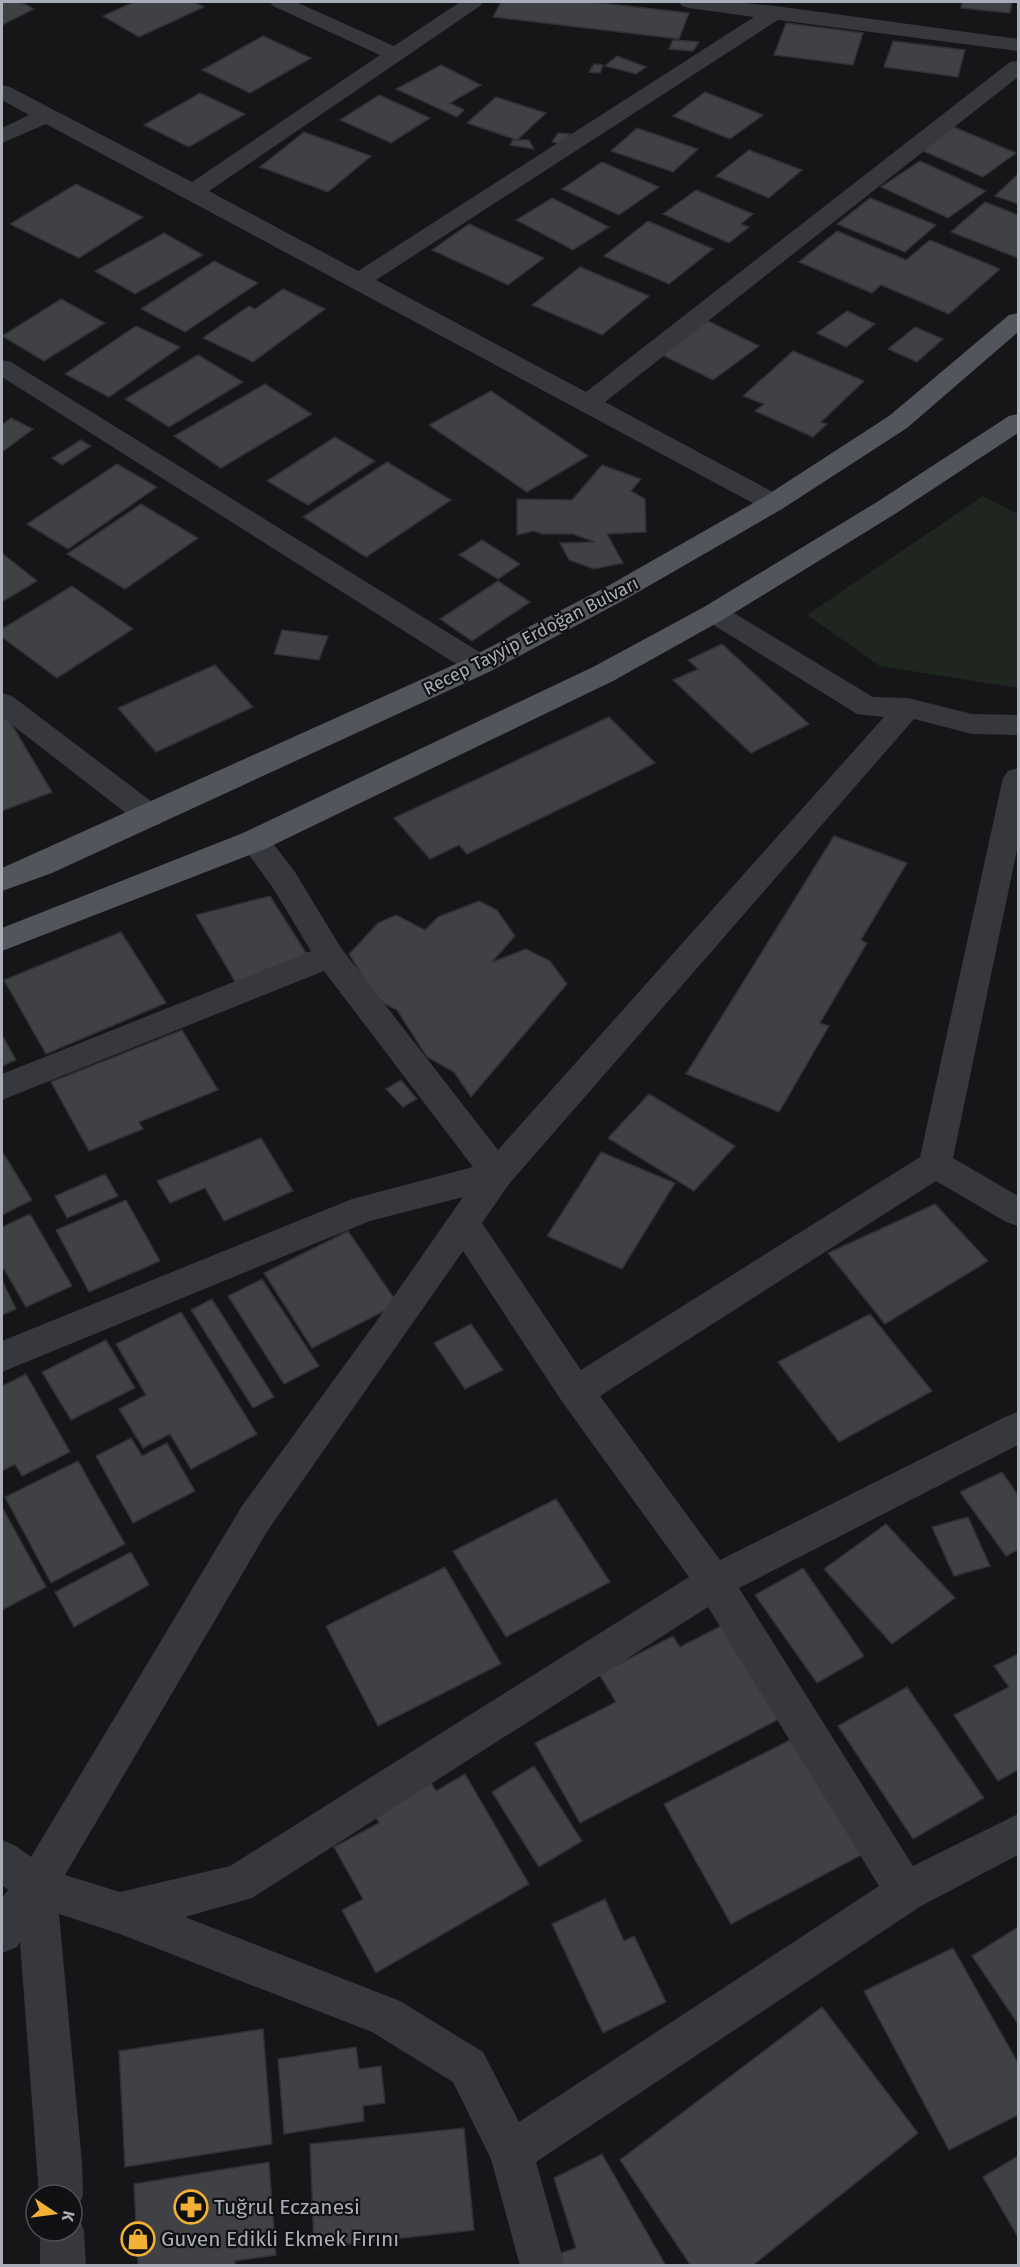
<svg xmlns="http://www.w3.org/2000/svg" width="1020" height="2267" viewBox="0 0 1020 2267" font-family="'Fira Sans',sans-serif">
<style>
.green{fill:#1e261f}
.building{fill:#404145;stroke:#303034;stroke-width:1.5}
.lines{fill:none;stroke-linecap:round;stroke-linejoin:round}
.minor{fill:#37383d;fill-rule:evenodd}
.major{fill:#53555c;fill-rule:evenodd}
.labels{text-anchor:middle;stroke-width:4.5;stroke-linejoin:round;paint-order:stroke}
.street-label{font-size:18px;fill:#a8adb8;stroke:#111113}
.near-poi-label{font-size:21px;fill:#a8adb8;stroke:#111113;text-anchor:start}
</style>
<rect width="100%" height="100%" fill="#161618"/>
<!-- green -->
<path class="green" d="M983 496 1018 514V688L880 666 807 615Z"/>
<!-- building -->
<path class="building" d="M2 2H21L34 9 2 25Z
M134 2H194L204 7 139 37 103 16Z
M501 2H592L689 13 679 39 493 17Z
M962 2H1012L1010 13 961 8Z
M786 23 863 33 853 65 774 55Z
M263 36 311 58 250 93 202 70Z
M673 40 699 42 693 51 669 49Z
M893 41 965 50 958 77 884 67Z
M617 56 646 67 636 74 605 66Z
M594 64 603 65 600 73 589 72Z
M441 65 481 85 450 103 464 110 457 117 396 89Z
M705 92 763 115 730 139 673 116Z
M200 93 245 114 189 147 144 125Z
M379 95 430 118 391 143 340 120Z
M496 97 546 113 517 140 467 123Z
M949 125 1016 153 983 177 916 148Z
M637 128 698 149 673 172 611 151Z
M304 132 371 156 328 192 260 167Z
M558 133 570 134 563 144 552 142Z
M513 140H529L534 149 510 145Z
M749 150 802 170 769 198 716 176Z
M920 161 986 191 948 218 881 187Z
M602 162 659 187 619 215 562 189Z
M1018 174V204L995 196Z
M76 184 143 217 79 258 10 224Z
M696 190 753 214 741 224 749 227 729 243 663 214Z
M552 198 609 227 573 250 516 220Z
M870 198 936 225 905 252 837 224Z
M985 202 1018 215V258L951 232Z
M648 221 713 249 669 284 604 256Z
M469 224 544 258 508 285 432 250Z
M837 231 906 260 930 240 1000 269 949 314 881 285 872 293 799 262Z
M164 233 203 255 135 294 95 271Z
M214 261 258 283 185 332 141 309Z
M580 267 649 296 602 335 532 305Z
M283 289 325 309 253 362 203 338 249 306 255 309Z
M61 299 105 323 44 361 2 336Z
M847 311 875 324 846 347 817 333Z
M706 320 759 346 713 380 660 354Z
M136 326 180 347 109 397 65 374Z
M915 327 943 339 917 362 888 349Z
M793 351 864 381 821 422 827 424 813 437 755 411 764 404 743 396Z
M198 355 243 382 169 427 125 399Z
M265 384 312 414 221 468 174 436Z
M491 391 588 456 527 492 429 425Z
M11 418 33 429 2 452V425Z
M335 437 375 461 308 505 267 481Z
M81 440 91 446 62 465 52 458Z
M387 462 451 500 366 557 303 517Z
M117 464 157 487 68 549 27 524Z
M602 465 641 479 631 491 645 499 646 532 607 534 623 563 594 569 569 560 560 543 595 542 573 534H542L534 531 517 535V499L572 500Z
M141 504 198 538 125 589 67 554Z
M482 540 520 564 498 579 459 555Z
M2 553 37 581 2 602Z
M498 581 530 602 472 641 440 619Z
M72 586 133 629 57 678 2 637V629Z
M282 630 328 636 319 660 274 654Z
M722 644 809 724 751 753 673 680 698 669 688 660Z
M215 665 253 707 156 752 118 708Z
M2 708 52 792 2 811Z
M609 717 655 763 467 854 459 845 430 859 394 818Z
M834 836 907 863 861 940 867 943 820 1023 829 1026 779 1112 686 1074Z
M270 896 308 956 237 985 196 915Z
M479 901 497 910 515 936 492 962 526 949 550 961 567 984 471 1097 454 1072 427 1057 397 1010 377 1000 349 954 378 923 396 915 425 930 438 917Z
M121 932 166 1003 46 1054 4 980Z
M182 1030 218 1090 139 1122 143 1129 89 1151 51 1082Z
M2 1035 16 1060 2 1066Z
M401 1080 417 1099 403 1107 386 1089Z
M649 1094 735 1146 694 1191 608 1138Z
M261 1138 293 1191 224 1221 205 1188 170 1203 157 1181Z
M2 1151 32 1200 2 1215Z
M601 1152 675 1183 622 1269 547 1236Z
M105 1174 118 1196 67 1218 55 1196Z
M126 1200 160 1261 89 1292 56 1230Z
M935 1204 988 1261 885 1324 828 1253Z
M30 1214 72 1286 26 1307 4 1269 2 1271V1227Z
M348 1231 398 1304 312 1348 264 1273Z
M262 1279 319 1366 284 1384 228 1296Z
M2 1280 16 1309 2 1315Z
M212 1299 274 1397 253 1408 191 1310Z
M181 1312 257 1434 191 1469 170 1434 143 1448 119 1409 146 1395 116 1344Z
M870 1314 932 1391 839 1442 778 1362Z
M471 1324 503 1370 465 1389 434 1343Z
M106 1340 135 1388 71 1420 42 1372Z
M26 1374 70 1452 22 1476 15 1464 2 1471V1386Z
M131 1438 142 1456 167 1443 195 1491 133 1523 96 1456Z
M78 1461 125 1544 51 1583 5 1497Z
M1002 1472 1018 1495V1550L1006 1556 960 1492Z
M556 1499 610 1582 506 1637 453 1551Z
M2 1507 46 1587 2 1610Z
M968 1517 990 1566 954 1576 932 1527Z
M886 1524 955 1598 892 1644 824 1569Z
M131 1552 149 1585 74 1627 55 1592Z
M445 1567 501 1664 378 1726 326 1626Z
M803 1568 864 1656 817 1683 755 1595Z
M725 1624 783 1717 580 1823 535 1743 616 1702 599 1674 673 1636 680 1647Z
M1018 1654V1770L998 1781 954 1715 1009 1687 994 1666Z
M907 1687 984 1798 913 1839 838 1726Z
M794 1738 865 1853 731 1924 664 1804Z
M534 1766 582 1841 539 1867 492 1792Z
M465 1774 529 1884 376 1973 342 1910 363 1899 334 1847 379 1823 370 1806 426 1775 436 1791Z
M605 1899 624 1941 634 1936 666 2002 603 2033 552 1924Z
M1018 1927V2024L972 1956Z
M953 1948 1018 2063V2115L949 2150 864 1991Z
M822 2007 918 2133 752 2266H691L620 2160Z
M263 2029 272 2144 125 2167 119 2051Z
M356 2047 359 2069 381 2066 385 2103 363 2106 364 2121 284 2134 278 2059Z
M464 2128 474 2230 314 2248 310 2144Z
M602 2154 666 2266H559L558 2254 576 2248 554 2178Z
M1018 2156V2237L983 2177Z
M269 2162 276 2255 235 2261 236 2266H138L134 2184Z"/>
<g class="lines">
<!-- minor -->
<path class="minor" d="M270 2H296L394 46 460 2H483L480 6 209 191 358 271 754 17 689 8 682 6 679 2H733L776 6 1018 39V51L778 20 376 280 586 392 1010 62 1018 61V77L605 402 782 497 786 503 782 509 773 511 764 509 46 124 2 143V128L29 115 2 100V85L10 87 192 182 380 55 273 6Z
M2 360 11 362 489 658 493 665 489 672 479 674 469 672 2 377Z
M714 604 724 607 873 697 908 698 972 714 1018 715V735L972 734 914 719 509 1184 482 1223 581 1370 920 1157 1003 778 1008 771 1018 768V845L953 1158 1018 1196V1226L1006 1222 936 1181 600 1396 720 1560 1005 1417 1018 1412V1445L739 1588 913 1866 1018 1814V1855L921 1906 536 2162 565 2266H520L491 2159 453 2082 372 2032 120 1934 59 1914 82 2163 83 2195 77 2211 72 2213V2195H39L20 1942 17 1947 2 1953V1898L8 1890 2 1885V1840L16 1846 31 1857 242 1506 376 1322 463 1197 370 1221 2 1372V1341L352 1199 473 1167 324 971 2 1100V1074L311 951 273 888 239 841 243 833 254 830 265 833 295 872 341 948 498 1150 884 717 857 714 704 619 700 613 704 607ZM463 1251 563 1403 689 1577 230 1866 120 1892 65 1875 268 1530ZM708 1607 879 1886 519 2122 483 2052 400 2001 185 1917 252 1898Z
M2 693 12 696 160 808 165 816 160 824 150 827 140 824 2 717Z
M72 2213 78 2215 84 2231 86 2266H40V2231H72Z"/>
<!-- major -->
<path class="major" d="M1018 313V332L907 428 782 509 626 599 489 672 52 873 2 891V868L469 658 606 587 764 497 889 416 1009 315Z
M1018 414V433L895 514 724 619 613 681 265 849 2 951V928L243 833 593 667 704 607 877 502 1009 416Z"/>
</g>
<!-- icons -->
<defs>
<g id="pharmacy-ring" transform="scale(1.725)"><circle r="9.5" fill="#111113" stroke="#f2b134" stroke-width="1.5"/><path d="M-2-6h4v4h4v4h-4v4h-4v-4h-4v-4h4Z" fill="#f2b134"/></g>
<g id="shop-ring" transform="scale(1.725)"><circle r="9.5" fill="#111113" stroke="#f2b134" stroke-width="1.5"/><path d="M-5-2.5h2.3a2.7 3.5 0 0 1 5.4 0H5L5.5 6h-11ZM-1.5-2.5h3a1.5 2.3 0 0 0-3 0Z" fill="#f2b134"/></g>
</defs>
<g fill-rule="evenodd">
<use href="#pharmacy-ring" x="191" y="2207"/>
<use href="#shop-ring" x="138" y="2239"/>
</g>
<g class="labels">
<!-- street labels -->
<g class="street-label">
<text transform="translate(531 636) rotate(-27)" y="6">Recep Tayyip Erdoğan Bulvarı</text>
</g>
<!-- near-poi labels -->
<g class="near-poi-label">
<text x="214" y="2214">Tuğrul Eczanesi</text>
<text x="161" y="2246">Guven Edikli Ekmek Fırını</text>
</g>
</g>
<!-- border -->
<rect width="1020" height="2267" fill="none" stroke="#a8adb8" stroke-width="6"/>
<!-- north arrow -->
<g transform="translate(54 2213) rotate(103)"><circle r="28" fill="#111113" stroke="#4d4f55" stroke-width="1.5"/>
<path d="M0-4.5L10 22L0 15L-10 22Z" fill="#f2b134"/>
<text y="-9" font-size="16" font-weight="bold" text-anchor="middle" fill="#a8adb8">K</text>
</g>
</svg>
